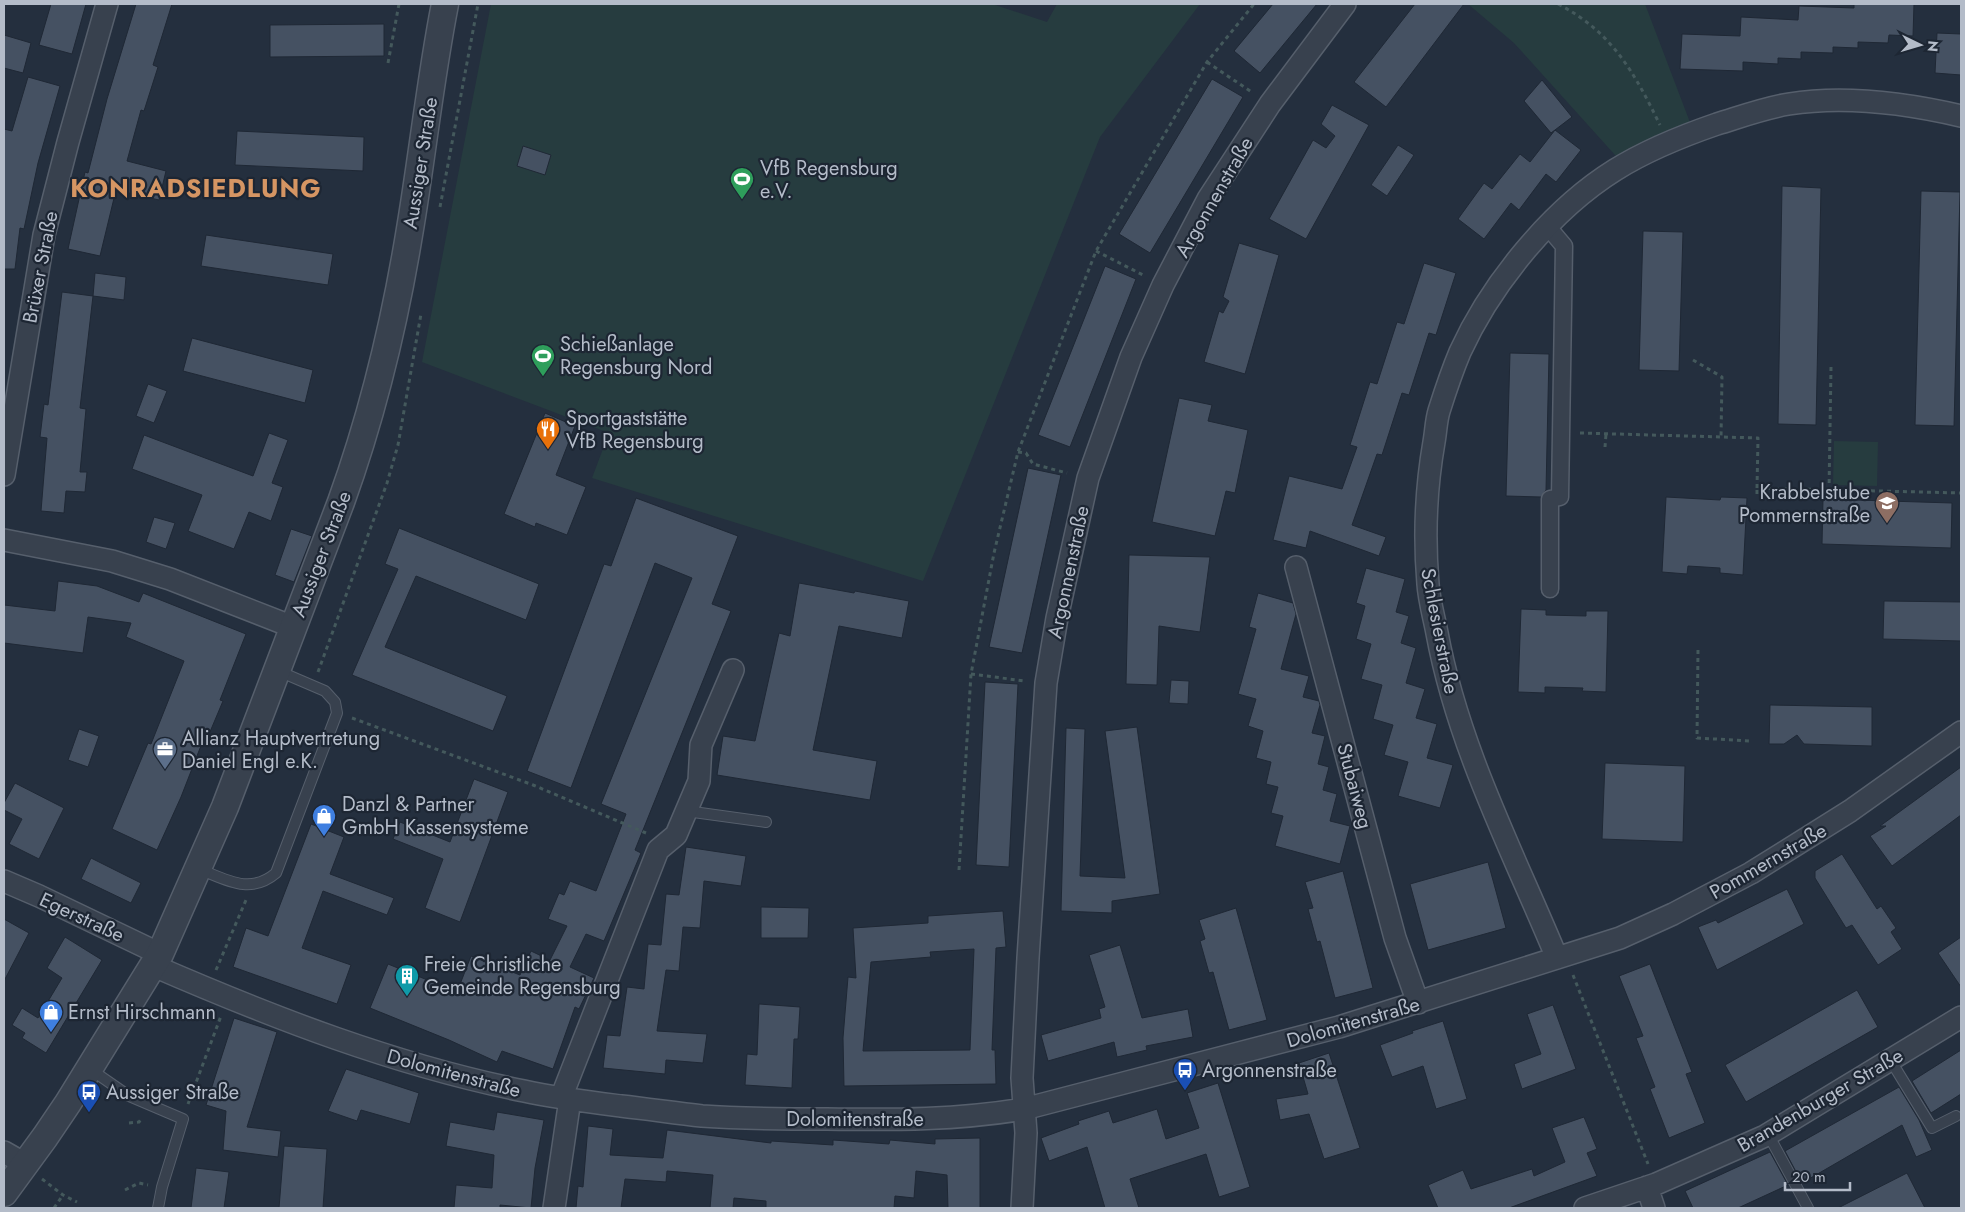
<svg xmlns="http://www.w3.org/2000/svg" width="1965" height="1212" viewBox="0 0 1965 1212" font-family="Jost,sans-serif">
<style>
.green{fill:#263c3f}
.building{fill:#455162;stroke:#1f2835;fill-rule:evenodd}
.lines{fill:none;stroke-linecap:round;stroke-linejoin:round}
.service-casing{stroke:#565f6c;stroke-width:12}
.pedestrian-casing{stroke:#565f6c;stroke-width:19}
.minor-casing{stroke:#565f6c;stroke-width:24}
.tertiary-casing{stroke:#565f6c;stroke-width:29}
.path{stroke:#44595c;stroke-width:3;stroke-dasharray:4 4;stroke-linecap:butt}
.service{stroke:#38414e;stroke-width:10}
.pedestrian{stroke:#38414e;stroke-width:16}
.minor{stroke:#38414e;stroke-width:21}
.tertiary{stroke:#38414e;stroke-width:26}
.labels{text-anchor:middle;stroke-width:4.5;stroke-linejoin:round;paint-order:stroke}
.street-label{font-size:20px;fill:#b4bcc9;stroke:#1d2633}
.poi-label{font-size:20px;fill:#b4bcc9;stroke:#1d2633;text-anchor:start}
.district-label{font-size:25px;font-weight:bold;letter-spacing:1px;fill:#d59563;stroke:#1d2633}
</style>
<rect width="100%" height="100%" fill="#242f3e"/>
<!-- green -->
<path class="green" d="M491 4H992L1047 22 1057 4H1200L1100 137 923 581 592 478 609 433 422 362Z
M1468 4H1645L1691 125 1624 165 1514 43Z
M1834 441 1878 442 1877 486 1833 485Z"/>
<!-- building -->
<path class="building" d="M51 4H86L72 54 39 45Z
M136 4H172L153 65 158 67 144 111 141 110 127 161 166 171 159 200 116 190 100 256 68 249 85 172 88 173 107 99Z
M1273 4H1317L1260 73 1234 51Z
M1415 4H1464L1386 107 1354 82Z
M1854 4H1914L1913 36 1889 35 1888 43 1858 42V48L1833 47V53L1801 52V59L1778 58V64L1743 62V71L1680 69 1682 34 1740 36 1741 17 1798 20 1799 6 1854 8Z
M384 24V56L270 57V25Z
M1937 33 1961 34V75L1935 73Z
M4 35 31 43 23 73 4 68Z
M28 77 60 86 38 163 24 229 20 228 15 269H4V129L12 131Z
M1212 79 1243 97 1150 253 1119 234Z
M1542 80 1572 117 1551 133 1524 101Z
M1332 105 1369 125 1306 239 1269 219 1313 140 1326 148 1335 136 1321 124Z
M1555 130 1581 150 1556 182 1546 174 1519 210 1511 203 1484 239 1458 219 1484 183 1492 189 1520 154 1530 162Z
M237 131 364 137 363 171 235 165Z
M1398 145 1414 155 1387 196 1371 185Z
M523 146 551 155 545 175 517 166Z
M1782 186 1821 188 1816 425 1778 424Z
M1921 191 1960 192 1954 426 1915 425Z
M1643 231 1683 232 1679 371 1639 370Z
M206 235 333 254 328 285 201 266Z
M1239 243 1279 255 1245 374 1204 362 1219 311 1223 313 1229 301 1223 297Z
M1424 263 1456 273 1436 335 1429 333 1409 395 1402 393 1382 455 1377 454 1352 525 1386 537 1379 556 1310 531 1306 548 1273 540 1289 476 1342 489 1357 447 1350 445 1370 382 1377 384 1397 322 1404 324Z
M1105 266 1136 279 1070 447 1038 435Z
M95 273 126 277 124 300 93 296Z
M62 292 93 296 80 408 86 409 80 472H87L85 492 66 491 64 513 41 511 47 438 40 437 44 404 48 405Z
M192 338 313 370 305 403 183 371Z
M1510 353 1549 354 1546 490 1541 497 1506 496Z
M148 384 167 391 154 423 136 416Z
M1179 398 1212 405 1208 421 1248 430 1235 493 1226 491 1215 536 1152 522Z
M545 413 575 426 556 475 586 487 567 535 536 523 535 527 504 514Z
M269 433 288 440 272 483 283 487 271 521 249 512 234 549 188 531 202 495 132 469 144 435 253 476Z
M1028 468 1061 475 1022 653 989 647Z
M1666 497 1720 500 1721 497 1747 498 1743 575 1720 573V568L1688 566 1687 574 1662 572Z
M636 498 738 536 712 604 731 611 635 850 641 853 604 941 586 934 570 967 594 978 579 1009 575 1007 553 1069 502 1051 497 1062 449 1040 370 1008 388 964 457 992 471 956 520 975 531 951 550 960 567 926 548 919 559 893 564 895 570 881 596 891 626 814 601 804 692 578 655 563 571 788 527 771 604 564 611 566Z
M1823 499 1952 503 1951 548 1822 544Z
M154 517 175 523 166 549 146 542Z
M399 528 539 584 526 620 416 576 385 647 507 696 493 731 352 675 398 569 385 564Z
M291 529 312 536 294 582 275 575Z
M1129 555 1210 557 1200 632 1159 626 1157 685 1126 684Z
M1366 568 1405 579 1396 612 1409 616 1401 643 1416 648 1406 683 1425 689 1416 718 1437 724 1427 758 1453 765 1440 808 1398 796 1408 762 1384 755 1393 725 1373 719 1382 685 1361 679 1371 644 1356 639 1365 606 1356 603Z
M58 581 97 586 139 602 143 593 246 634 220 700 223 701 207 739 204 738 181 797 157 850 112 829 148 743 151 744 184 661 126 637 131 623 88 617 83 653 4 643V605L55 611Z
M799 583 854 593 855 591 909 601 902 638 839 626 813 750 877 761 870 800 717 775 723 736 755 741 779 633 790 636Z
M1258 593 1293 603 1296 614 1281 669 1309 676 1303 697 1319 701 1320 705 1312 733 1325 736 1318 764 1329 767 1323 790 1337 794 1330 821 1350 826 1340 864 1275 846 1283 816 1271 813 1278 787 1266 784 1271 762 1256 758 1263 731 1248 726 1256 699 1238 694 1256 629 1249 627Z
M1884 601 1961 602V641L1883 639Z
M1521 609 1546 610V615L1586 616V611H1608L1606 692 1582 691 1583 688 1545 687V693L1518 692Z
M1171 680 1189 681 1188 704 1169 703Z
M985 682 1018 684 1009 867 976 865Z
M1770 705 1872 707V746L1804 744 1797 735 1784 744H1769Z
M1137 727 1160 894 1112 901V913L1061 911 1066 728 1085 729 1080 876 1125 878 1105 731Z
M79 729 99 736 88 767 68 760Z
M1605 763 1685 766 1683 842 1602 839Z
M1961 767V815L1892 866 1870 836 1886 826H1880Z
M474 779 508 792 460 922 425 908 443 859 393 839 400 822 450 842Z
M15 783 64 808 39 859 9 844 22 819 4 810V803Z
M311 824 344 837 330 874 394 898 387 915 323 891 302 948 351 965 337 1004 233 967 246 928 268 936Z
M686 847 746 856 741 886 704 881 700 928 683 927 679 971 666 970 657 1031 707 1034 703 1063 666 1060 665 1074 603 1068 607 1035 620 1036 627 987 644 989 648 944 661 945 666 894 679 895Z
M1842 854 1877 909 1881 906 1896 928 1891 932 1902 949 1878 965 1852 925 1846 928 1815 878V871Z
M91 858 141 883 131 903 81 879Z
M1488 862 1506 928 1428 950 1410 884Z
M1343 871 1373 988 1335 998 1320 941 1317 942 1308 909 1313 908 1305 882Z
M1787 889 1804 924 1717 970 1698 927 1716 920 1718 923Z
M761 907 809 908 808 938H761Z
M1236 908 1267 1020 1229 1030 1213 972 1209 973 1200 941 1205 939 1199 920Z
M1003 911 1006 947 996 948 992 1050H995L996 1084 844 1086 843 1038 848 977 856 978 853 928 928 923V916ZM974 949 970 1050 863 1051 871 962 931 957 930 952Z
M4 919 29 933 4 981Z
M65 937 102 960 46 1053 22 1038 25 1033 12 1025 22 1008 38 1018 62 978 47 968Z
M1961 937V987L1938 953Z
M1120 945 1142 1018 1188 1009 1193 1037 1146 1046 1147 1050 1117 1057 1114 1042 1048 1061 1041 1035 1101 1018 1099 1009 1105 1007 1089 955Z
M1650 964 1692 1072 1686 1074 1705 1123 1669 1138 1650 1089 1655 1087 1636 1038 1643 1036 1619 976Z
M1857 990 1878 1027 1746 1102 1725 1065Z
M759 1004 800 1007 798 1039H794L792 1088 745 1085 747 1054 757 1055Z
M1553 1005 1576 1069 1522 1089 1514 1064 1541 1054 1527 1014Z
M234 1018 277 1032 247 1127 281 1131 278 1157 223 1150 226 1111 206 1105Z
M1443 1021 1467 1099 1436 1109 1423 1066 1392 1077 1380 1045 1413 1033 1412 1031Z
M1961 1050V1094L1931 1113 1912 1081Z
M1329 1053 1360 1148 1324 1159 1309 1114 1280 1120 1276 1099 1308 1094 1299 1063Z
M346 1069 419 1093 410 1124 361 1110 357 1121 328 1111Z
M1218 1083 1250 1187 1219 1197 1206 1154 1130 1179 1139 1208H1105L1087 1147 1049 1161 1041 1138 1079 1124 1078 1121 1109 1111 1113 1123 1157 1109 1166 1139 1199 1128 1187 1093Z
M1899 1087 1919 1120 1932 1150 1916 1157 1902 1125 1802 1183 1785 1151Z
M497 1112 544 1120 535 1168 531 1208 500 1205V1208H454L456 1185 492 1188 494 1155 446 1146 450 1122 494 1130Z
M1584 1117 1597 1149 1587 1153 1597 1176 1509 1208H1438L1428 1185 1463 1170 1471 1189 1532 1169 1534 1176 1565 1162 1552 1128Z
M588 1126 613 1129 610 1155 663 1158 667 1130 771 1143V1141L833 1145V1140L889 1144 890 1140 935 1144V1139L980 1138V1208H948L947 1175 916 1171 914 1198 895 1196 894 1208H766V1201L734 1198 733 1208H710L713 1175 667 1171 666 1182 625 1179 621 1208H576L578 1186 583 1187Z
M284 1146 327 1149 323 1208H279Z
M1770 1152 1788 1185 1738 1208H1693L1685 1191Z
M196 1168 229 1172 224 1208H191Z
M1907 1173 1925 1208H1838Z"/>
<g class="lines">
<!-- service casing -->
<g class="service-casing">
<path id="service" d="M686 811 766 822
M199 869C227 880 250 895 276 873L337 713 335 702 325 691 276 670
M1891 1061 1932 1128 1956 1116
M90 1069 129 1096 183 1119 162 1187 158 1208
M1768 1134 1808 1208"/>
</g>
<!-- pedestrian casing -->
<g class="pedestrian-casing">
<path id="pedestrian" d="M1548 227 1564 246 1560 497 1550 499V589"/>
</g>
<!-- minor casing -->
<g class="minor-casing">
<path id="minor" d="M4 475 44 235 68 142 107 4
M4 540 112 561 170 579 293 627
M1296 567 1395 938 1418 1003
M4 881 39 896 160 954
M1557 958C1513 852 1458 747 1437 633 1434 617 1429 600 1428 584 1424 537 1426 488 1434 442 1436 431 1436 421 1439 411 1445 392 1452 371 1460 352 1491 284 1551 210 1615 170 1647 150 1682 136 1717 124 1740 117 1764 108 1789 104 1846 95 1905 103 1961 116
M154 966C274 1018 395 1065 524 1091 556 1098 589 1102 621 1106 648 1109 675 1113 702 1116 743 1119 785 1119 827 1119 894 1120 959 1120 1024 1109L1339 1027 1620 938 1673 914 1751 873 1850 811 1961 732
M561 1098 658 850 676 835 699 781 701 745 733 670
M4 1152 25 1164
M1647 1187 1654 1208
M554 1208 570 1099
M1022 1208 1026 1133 1022 1078 1028 958 1046 683 1057 618 1088 478 1131 357 1163 285 1208 199 1270 104 1345 4
M1585 1208 1656 1184 1765 1136 1961 1017"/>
</g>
<!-- tertiary casing -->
<g class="tertiary-casing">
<path id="tertiary" d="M4 1193 45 1137 68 1103 160 954 225 807 341 502C372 416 394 326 409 235 422 159 430 80 445 4"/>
</g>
<!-- path -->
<path class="path" d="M1558 4C1612 32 1634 72 1660 125
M1207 62 1253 93
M388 63 399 4
M440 207 478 4
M1096 251 1145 276
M1693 360 1722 377 1721 438
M1580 433 1758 438 1757 488
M1605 447 1606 434
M1018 452 1026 453 1033 464 1067 473
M1829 491 1831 367
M1757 494V488L1961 493
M1698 650 1697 738 1751 741
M318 672 387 483 398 445 421 314
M971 674 1025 681
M352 718 533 785 646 833
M959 870 971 674 994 553 1018 452 1096 251 1207 62 1254 4
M216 970 246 900
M1573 975 1648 1164
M188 1104 221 1016
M129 1123 139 1122 142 1118
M42 1179 63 1195 77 1202
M125 1190 139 1183 148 1185
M54 1208 63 1195"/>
<!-- service -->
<use href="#service" class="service"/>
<!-- pedestrian -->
<use href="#pedestrian" class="pedestrian"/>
<!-- minor -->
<use href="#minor" class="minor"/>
<!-- tertiary -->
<use href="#tertiary" class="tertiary"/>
</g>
<!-- icons -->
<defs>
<g id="stadium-pin" transform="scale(1.25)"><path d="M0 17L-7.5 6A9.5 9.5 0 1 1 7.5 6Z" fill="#2e9e5b" stroke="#1d2633"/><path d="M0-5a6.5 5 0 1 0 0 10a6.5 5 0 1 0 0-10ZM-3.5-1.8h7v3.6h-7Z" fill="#fff"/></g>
<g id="restaurant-pin" transform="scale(1.25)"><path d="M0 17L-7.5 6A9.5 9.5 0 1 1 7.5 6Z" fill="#e8710a" stroke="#1d2633"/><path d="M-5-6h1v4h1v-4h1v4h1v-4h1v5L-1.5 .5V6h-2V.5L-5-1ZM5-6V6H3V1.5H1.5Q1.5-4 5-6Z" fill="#fff"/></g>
<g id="school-pin" transform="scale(1.25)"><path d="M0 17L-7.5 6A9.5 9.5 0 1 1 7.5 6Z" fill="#8d6e63" stroke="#1d2633"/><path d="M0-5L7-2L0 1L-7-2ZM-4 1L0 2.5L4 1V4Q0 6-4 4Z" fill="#fff"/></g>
<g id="office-pin" transform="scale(1.25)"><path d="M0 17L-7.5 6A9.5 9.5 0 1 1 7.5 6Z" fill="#5c6f8a" stroke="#1d2633"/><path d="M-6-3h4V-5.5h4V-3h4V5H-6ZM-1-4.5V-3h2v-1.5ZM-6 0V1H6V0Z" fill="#fff"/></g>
<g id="shop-pin" transform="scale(1.25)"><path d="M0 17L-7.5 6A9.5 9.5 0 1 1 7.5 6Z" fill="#3f7fe0" stroke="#1d2633"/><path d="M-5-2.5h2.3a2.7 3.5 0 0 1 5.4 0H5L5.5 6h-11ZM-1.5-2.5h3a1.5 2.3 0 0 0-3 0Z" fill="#fff"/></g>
<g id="building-pin" transform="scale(1.25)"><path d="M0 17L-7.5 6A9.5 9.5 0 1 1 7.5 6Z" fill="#0f9aa8" stroke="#1d2633"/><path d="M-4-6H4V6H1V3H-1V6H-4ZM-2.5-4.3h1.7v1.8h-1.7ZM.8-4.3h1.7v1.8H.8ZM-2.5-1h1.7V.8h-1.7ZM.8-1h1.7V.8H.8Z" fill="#fff"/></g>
<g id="bus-pin" transform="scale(1.25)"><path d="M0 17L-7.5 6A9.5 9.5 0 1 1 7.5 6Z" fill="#1a4fb4" stroke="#1d2633"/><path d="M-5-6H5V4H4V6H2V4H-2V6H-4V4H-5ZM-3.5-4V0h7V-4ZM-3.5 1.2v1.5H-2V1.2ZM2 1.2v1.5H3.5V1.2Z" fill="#fff"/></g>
</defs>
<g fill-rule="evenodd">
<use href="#stadium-pin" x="742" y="179"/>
<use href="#stadium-pin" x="543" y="356"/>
<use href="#restaurant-pin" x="548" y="429"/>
<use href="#school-pin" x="1887" y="503"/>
<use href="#office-pin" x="165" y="749"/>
<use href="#shop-pin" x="324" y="816"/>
<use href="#building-pin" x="407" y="976"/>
<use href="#shop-pin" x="51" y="1012"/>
<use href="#bus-pin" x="1185" y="1070"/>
<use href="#bus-pin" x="89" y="1092"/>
</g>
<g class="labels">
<!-- street labels -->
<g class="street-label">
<text transform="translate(420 163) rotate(-81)" y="7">Aussiger Straße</text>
<text transform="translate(1214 197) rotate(-60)" y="7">Argonnenstraße</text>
<text transform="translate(40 267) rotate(-79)" y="7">Brüxer Straße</text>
<text transform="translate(321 554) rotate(-69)" y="7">Aussiger Straße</text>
<text transform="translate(1068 572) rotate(-78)" y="7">Argonnenstraße</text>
<text transform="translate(1440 631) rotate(79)" y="7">Schlesierstraße</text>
<text transform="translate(1355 786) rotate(75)" y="7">Stubaiweg</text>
<text transform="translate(1768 861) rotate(-30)" y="7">Pommernstraße</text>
<text transform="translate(82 917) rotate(25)" y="7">Egerstraße</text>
<text transform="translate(1353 1022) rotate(-16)" y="7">Dolomitenstraße</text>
<text transform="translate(454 1073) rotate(15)" y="7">Dolomitenstraße</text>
<text transform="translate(1820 1100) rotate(-30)" y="7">Brandenburger Straße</text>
<text x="855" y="1126">Dolomitenstraße</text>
</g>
<!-- poi labels -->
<g class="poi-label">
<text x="760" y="175">VfB Regensburg<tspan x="760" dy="23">e.V.</tspan></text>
<text x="560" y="351">Schießanlage<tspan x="560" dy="23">Regensburg Nord</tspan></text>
<text x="566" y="425">Sportgaststätte<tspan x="566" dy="23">VfB Regensburg</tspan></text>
<text x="1870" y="499" text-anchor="end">Krabbelstube<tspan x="1870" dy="23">Pommernstraße</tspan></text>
<text x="182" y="745">Allianz Hauptvertretung<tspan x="182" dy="23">Daniel Engl e.K.</tspan></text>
<text x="342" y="811">Danzl &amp; Partner<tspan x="342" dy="23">GmbH Kassensysteme</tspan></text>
<text x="424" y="971">Freie Christliche<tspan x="424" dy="23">Gemeinde Regensburg</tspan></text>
<text x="68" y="1019">Ernst Hirschmann</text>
<text x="1202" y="1077">Argonnenstraße</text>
<text x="106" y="1099">Aussiger Straße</text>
</g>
<!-- district labels -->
<g class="district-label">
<text x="196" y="197">KONRADSIEDLUNG</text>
</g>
</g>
<!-- border -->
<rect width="1965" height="1212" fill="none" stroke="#b4bcc9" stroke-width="10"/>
<!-- north arrow -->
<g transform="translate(1920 45) rotate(95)" stroke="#1d2633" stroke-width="4" paint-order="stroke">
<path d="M0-4L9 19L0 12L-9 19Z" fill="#b4bcc9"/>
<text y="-8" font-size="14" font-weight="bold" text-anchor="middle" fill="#b4bcc9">N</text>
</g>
<!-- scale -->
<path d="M1785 1182v8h65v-8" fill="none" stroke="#b4bcc9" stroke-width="2.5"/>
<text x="1792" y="1182" font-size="15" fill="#b4bcc9" stroke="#1d2633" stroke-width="4" paint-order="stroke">20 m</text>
</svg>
